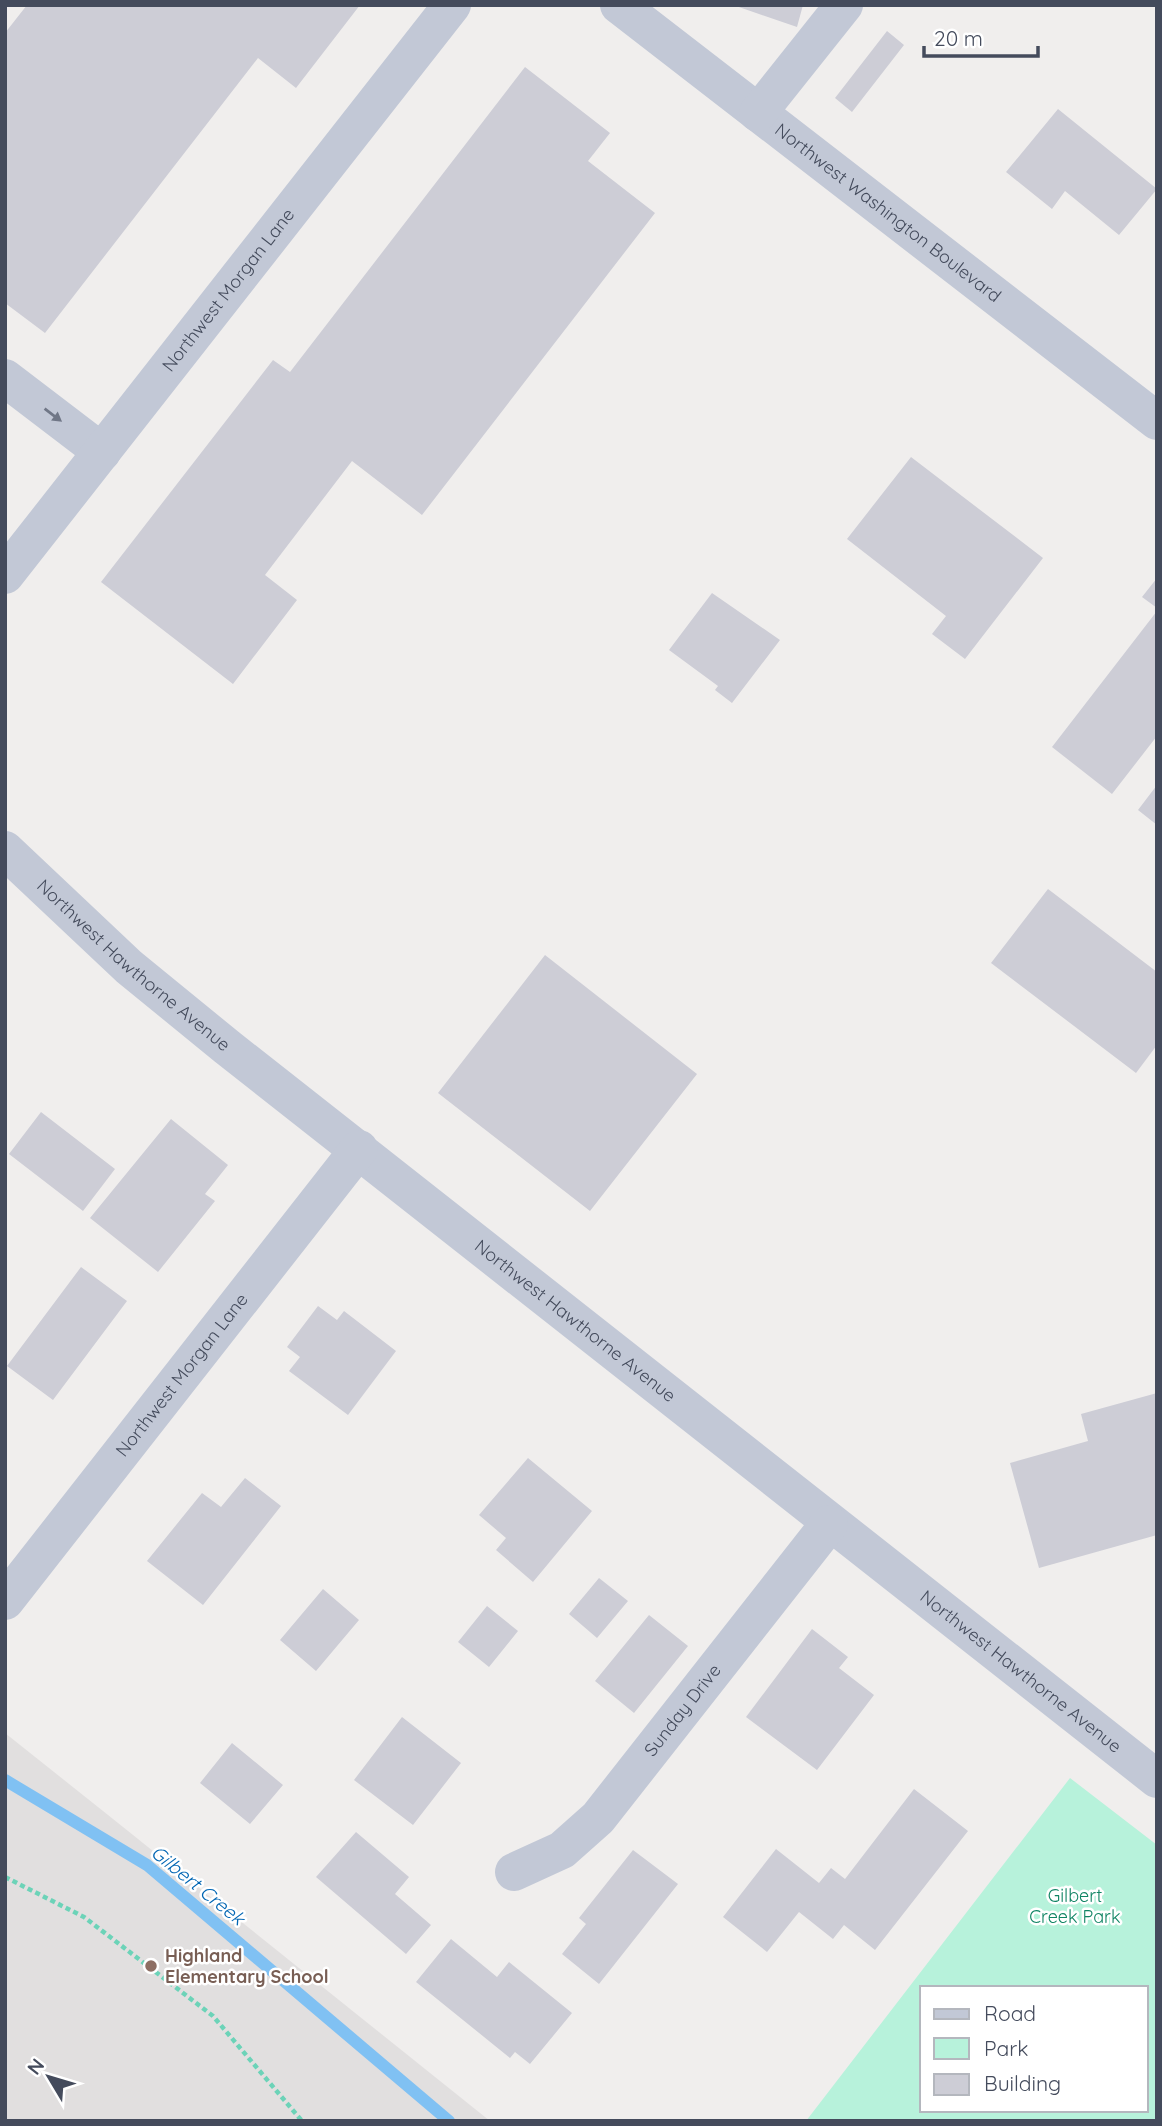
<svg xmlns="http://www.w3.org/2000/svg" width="1162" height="2126" viewBox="0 0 1162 2126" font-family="Quicksand,sans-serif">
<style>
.education{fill:#e1dfdf}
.green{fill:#b7f2db;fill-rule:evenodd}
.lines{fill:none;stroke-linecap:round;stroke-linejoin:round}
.stream{stroke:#80c1f3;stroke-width:12}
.building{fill:#cdcdd6}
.path{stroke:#6cd3b8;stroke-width:4.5;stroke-dasharray:5 3.5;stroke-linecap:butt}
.minor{stroke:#c2c8d6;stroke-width:38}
.oneway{fill:#707787}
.education-dot{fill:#8d6e63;stroke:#fff;stroke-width:2.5}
.labels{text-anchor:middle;stroke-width:5;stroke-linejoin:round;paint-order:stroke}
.street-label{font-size:18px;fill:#444b5c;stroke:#fff}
.park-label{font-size:18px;fill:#0f8463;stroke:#fff}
.education-label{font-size:18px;font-weight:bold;fill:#785e54;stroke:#fff;text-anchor:start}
.water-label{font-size:19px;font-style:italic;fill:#0065b3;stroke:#fff}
</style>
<rect width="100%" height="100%" fill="#f0eeed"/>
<!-- education -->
<path class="education" d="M5 1733 103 1811 490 2121H5Z"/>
<!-- green -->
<path class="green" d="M1070 1778 1157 1845V2121H806ZM922 1988H1146V2110H922Z"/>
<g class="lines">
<!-- stream -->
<path class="stream" d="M5 1780 147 1865 449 2121"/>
</g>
<!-- building -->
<path class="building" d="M27 5H360L296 88 258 58 45 333 5 303V33Z
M803 5 797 27 736 6 737 5Z
M887 31 904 45 852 112 835 98Z
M525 67 610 133 588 161 655 213 422 515 352 461 265 575 297 600 233 684 101 582 273 360 290 372Z
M1058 109 1157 189 1119 235 1065 191 1052 209 1006 172Z
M911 457 1043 558 965 659 932 634 946 616 847 539Z
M1157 578V608L1142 597Z
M712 593 780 640 732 703 715 690 718 686 669 650Z
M1157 611V736L1112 794 1052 747Z
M1157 785V825L1138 810Z
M1048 889 1157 972V1045L1136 1073 991 963Z
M545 955 697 1074 590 1211 438 1093Z
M41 1112 115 1169 83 1211 9 1154Z
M171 1119 228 1165 205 1194 215 1201 158 1272 90 1218Z
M81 1267 127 1301 53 1400 7 1366Z
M318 1306 337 1320 344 1311 396 1351 348 1415 289 1371 300 1357 287 1347Z
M1157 1393V1535L1039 1568 1010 1463 1088 1441 1081 1414Z
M528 1458 592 1511 533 1582 496 1550 506 1538 479 1515Z
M245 1478 281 1506 203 1605 147 1561 202 1493 221 1507Z
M599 1578 628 1601 597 1638 569 1614Z
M323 1589 359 1620 316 1671 280 1640Z
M487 1606 518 1631 489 1667 458 1642Z
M649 1615 688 1646 634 1713 595 1681Z
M812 1629 848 1657 839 1668 874 1695 817 1770 746 1717Z
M402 1717 461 1763 413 1825 354 1780Z
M232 1743 283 1785 250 1824 200 1783Z
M914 1789 968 1831 875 1950 844 1925 833 1939 799 1912 767 1952 723 1917 776 1849 819 1883 831 1868 845 1879Z
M356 1832 409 1877 395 1894 431 1925 406 1954 316 1877Z
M633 1850 678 1884 599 1984 562 1954 586 1924 579 1918Z
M451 1939 497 1977 509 1962 572 2013 530 2064 515 2052 510 2058 416 1982Z"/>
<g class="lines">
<!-- path -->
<path class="path" d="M5 1877 84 1917 213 2016 302 2121"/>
<!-- minor -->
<g class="minor">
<path id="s1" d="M619 5 1157 421"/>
<path d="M758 113 844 5"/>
<path d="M5 378 102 452"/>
<path id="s2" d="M5 575 452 5"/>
<path id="s3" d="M5 850 129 967 227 1047 1157 1779"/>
<path id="s4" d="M5 1601 359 1149"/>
<path id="s5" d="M514 1872 562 1850 598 1818 829 1524"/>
</g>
</g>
<!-- one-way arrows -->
<defs><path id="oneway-solid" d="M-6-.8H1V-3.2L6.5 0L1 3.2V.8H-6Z" transform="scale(1.75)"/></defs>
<use class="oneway" href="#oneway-solid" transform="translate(53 415) rotate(37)"/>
<!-- markers -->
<circle class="education-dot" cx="151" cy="1966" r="7"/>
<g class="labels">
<!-- street labels -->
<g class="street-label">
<text dy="6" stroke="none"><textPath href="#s1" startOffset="340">Northwest Washington Boulevard</textPath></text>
<text dy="6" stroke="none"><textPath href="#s2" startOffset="362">Northwest Morgan Lane</textPath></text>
<text dy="6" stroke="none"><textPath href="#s3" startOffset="173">Northwest Hawthorne Avenue</textPath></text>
<text dy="6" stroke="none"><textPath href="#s3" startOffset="740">Northwest Hawthorne Avenue</textPath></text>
<text dy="6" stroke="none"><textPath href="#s4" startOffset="287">Northwest Morgan Lane</textPath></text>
<text dy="6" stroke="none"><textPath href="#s3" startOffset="1307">Northwest Hawthorne Avenue</textPath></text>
<text dy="6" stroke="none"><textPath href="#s5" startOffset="238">Sunday Drive</textPath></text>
</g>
<!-- park labels -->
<g class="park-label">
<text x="1075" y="1902">Gilbert<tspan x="1075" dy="21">Creek Park</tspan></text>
</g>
<!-- education labels -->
<g class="education-label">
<text x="165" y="1962">Highland<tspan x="165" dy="21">Elementary School</tspan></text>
</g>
<!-- water labels -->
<g class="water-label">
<text transform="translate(198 1885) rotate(39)" y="7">Gilbert Creek</text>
</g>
</g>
<!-- border -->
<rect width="1162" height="2126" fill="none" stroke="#444b5c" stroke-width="14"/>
<!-- legend -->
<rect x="920" y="1986" width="228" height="126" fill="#ffffff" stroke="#b4b7be" stroke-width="2"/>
<rect x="934" y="2009" width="35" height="10" fill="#c2c8d6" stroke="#b4b7be" stroke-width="2"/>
<text x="984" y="2021" font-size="21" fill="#444b5c">Road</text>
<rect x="934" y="2038" width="35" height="21" fill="#b7f2db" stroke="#b4b7be" stroke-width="2"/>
<text x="984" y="2056" font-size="21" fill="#444b5c">Park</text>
<rect x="934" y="2074" width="35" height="21" fill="#cdcdd6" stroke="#b4b7be" stroke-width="2"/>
<text x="984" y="2091" font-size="21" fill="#444b5c">Building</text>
<!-- north arrow -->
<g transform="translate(49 2077) rotate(308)" stroke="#ffffff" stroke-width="5" paint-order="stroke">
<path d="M0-5L12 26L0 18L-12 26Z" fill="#444b5c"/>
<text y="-10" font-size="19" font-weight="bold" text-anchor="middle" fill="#444b5c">N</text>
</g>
<!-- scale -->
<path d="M924 46v10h114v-10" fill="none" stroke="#444b5c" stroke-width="3.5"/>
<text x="934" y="46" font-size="21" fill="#444b5c" stroke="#ffffff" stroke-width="5" paint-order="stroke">20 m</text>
</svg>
